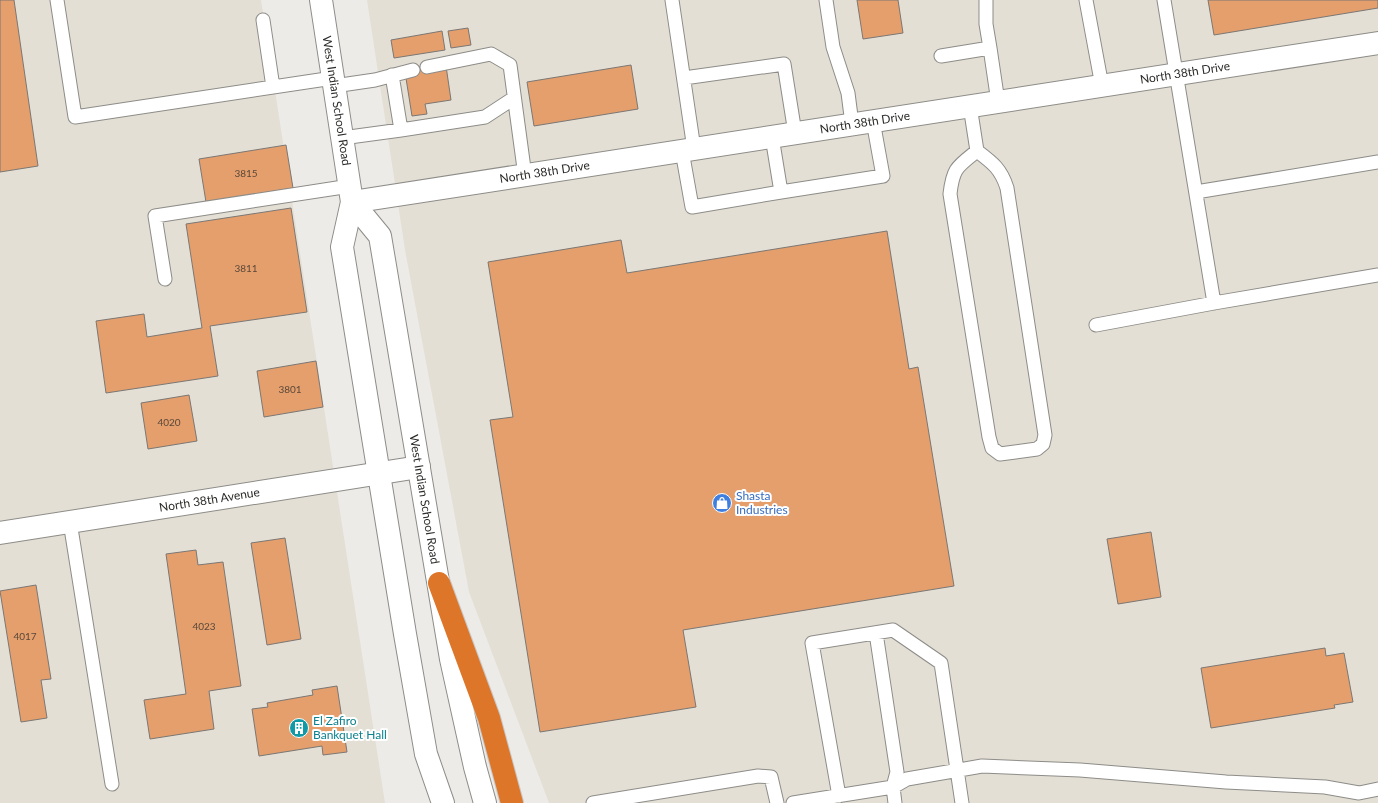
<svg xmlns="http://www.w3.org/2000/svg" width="1378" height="803" viewBox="0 0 1378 803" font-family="Lato,sans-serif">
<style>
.built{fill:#e3dfd4}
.building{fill:#e59f6c;stroke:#7b7774}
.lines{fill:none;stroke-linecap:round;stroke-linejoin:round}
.lane-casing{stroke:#8d8c88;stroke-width:15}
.street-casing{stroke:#8d8c88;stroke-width:24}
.secondary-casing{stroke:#8d8c88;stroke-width:24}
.highway-casing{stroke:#c8c8c7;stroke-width:24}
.lane{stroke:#fff;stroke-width:13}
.street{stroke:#fff;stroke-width:22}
.secondary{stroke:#fff;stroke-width:22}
.highway{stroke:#dd7629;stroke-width:22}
.labels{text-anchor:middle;stroke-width:4;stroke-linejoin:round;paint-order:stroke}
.number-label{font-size:10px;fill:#5a483a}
.street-label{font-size:12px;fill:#2b2b29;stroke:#fff}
.shop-label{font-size:12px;fill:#366cbe;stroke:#fff;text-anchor:start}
.culture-label{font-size:12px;fill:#0d838f;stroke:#fff;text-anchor:start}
</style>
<rect width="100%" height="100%" fill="#edebe7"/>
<!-- built -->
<path class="built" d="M0 0H261L385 803H0Z
M367 0H1378V803H549L469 592 405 250Z"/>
<!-- building -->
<path class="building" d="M0 0H14L38 166 0 172Z
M857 0H898L903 33 863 39Z
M1208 0H1378V8L1214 35Z
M468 28 471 45 451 48 448 31Z
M442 31 445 50 394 58 391 40Z
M631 65 638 109 534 126 527 82Z
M446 66 451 100 425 104 427 114 412 116 405 72Z
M286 145 293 188 206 202 199 159Z
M291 208 307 312 210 326 218 376 106 393 96 321 144 314 147 337 202 328 186 224Z
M887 231 909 369 918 367 954 586 683 630 696 707 540 732 490 420 513 417 488 262 621 240 627 273Z
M316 361 323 407 264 417 257 371Z
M189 395 197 441 148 449 141 403Z
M1151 532 1161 597 1118 604 1107 539Z
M285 538 301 639 267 645 251 543Z
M196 550 198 565 223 562 241 686 209 691 214 729 150 739 144 700 186 694 166 554Z
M36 585 51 679 41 680 47 718 21 722 0 591Z
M1325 648 1326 656 1344 653 1353 702 1334 705 1335 708 1211 728 1201 668Z
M337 686 347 752 323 755 322 746 259 756 252 709 268 707 267 703 313 695 312 690Z"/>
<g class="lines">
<!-- lane casing -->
<g class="lane-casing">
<path id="lane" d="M57 0 75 117 333 78
M672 0 694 149
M826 0 833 47 848 93 852 124
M986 0V24L990 48
M1086 0 1102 86
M1164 0 1214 303
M263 20 273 87
M941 56 990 48 998 102
M427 67 491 54 510 65 525 176
M392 75 401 130
M684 78 784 64 795 133
M334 86 375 80 413 70
M970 106 977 151C993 163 1001 169 1007 188L1045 435 1043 444 1037 449 1000 454 992 448 989 437 950 194C953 168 957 167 977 151
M772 137 781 192 883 176 873 121
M342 138 401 130 485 117 514 98
M682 151 692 207 781 192
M1196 192 1378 162
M165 279 155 216 350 186
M1096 325 1214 303 1378 275
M70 522 112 784
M876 633 897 772 893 787
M893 787 907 779 982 766 1080 770 1226 782 1325 787 1359 793 1378 789
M839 796 812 643 893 630 941 663 962 803
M593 803 758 776 771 777 777 803
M793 803 893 787 895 803"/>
</g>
<!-- street casing -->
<g class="street-casing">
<g id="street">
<path id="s1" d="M352 202 1378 43"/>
<path id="s2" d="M0 533 419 467"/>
</g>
</g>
<!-- secondary casing -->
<g class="secondary-casing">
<g id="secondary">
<path id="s3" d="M321 0 352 202 342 247 405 634 426 754 443 803"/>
<path id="s4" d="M352 202 380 236 451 659 475 767 485 803"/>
</g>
</g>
<!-- highway casing -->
<g class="highway-casing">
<path id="highway" d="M439 583 489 718 512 803"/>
</g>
<!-- lane -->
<use href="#lane" class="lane"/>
<!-- street -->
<use href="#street" class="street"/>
<!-- secondary -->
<use href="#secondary" class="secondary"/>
<!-- highway -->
<use href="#highway" class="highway"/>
</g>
<!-- icons -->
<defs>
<g id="shop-disc" transform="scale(1)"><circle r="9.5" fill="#3f7fe0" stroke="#fff"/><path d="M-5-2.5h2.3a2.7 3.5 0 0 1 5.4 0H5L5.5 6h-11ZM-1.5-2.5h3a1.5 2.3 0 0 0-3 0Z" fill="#fff"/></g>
<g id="building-disc" transform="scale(1)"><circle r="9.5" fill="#0f9aa8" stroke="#fff"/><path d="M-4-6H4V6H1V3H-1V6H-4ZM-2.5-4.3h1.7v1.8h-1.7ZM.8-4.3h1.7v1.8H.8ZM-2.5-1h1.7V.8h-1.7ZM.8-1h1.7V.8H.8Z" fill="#fff"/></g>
</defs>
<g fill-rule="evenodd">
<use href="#shop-disc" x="722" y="503"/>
<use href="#building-disc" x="299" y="728"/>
</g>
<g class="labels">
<!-- number labels -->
<g class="number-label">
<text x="246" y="177">3815</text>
<text x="246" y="272">3811</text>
<text x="290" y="393">3801</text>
<text x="169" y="426">4020</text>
<text x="204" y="630">4023</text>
<text x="25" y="640">4017</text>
</g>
<!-- street labels -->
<g class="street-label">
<text dy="4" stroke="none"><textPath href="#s1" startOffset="843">North 38th Drive</textPath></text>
<text dy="4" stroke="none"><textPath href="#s3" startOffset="102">West Indian School Road</textPath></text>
<text dy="4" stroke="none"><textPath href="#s1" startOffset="519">North 38th Drive</textPath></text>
<text dy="4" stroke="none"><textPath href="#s1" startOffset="195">North 38th Drive</textPath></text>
<text dy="4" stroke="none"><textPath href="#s4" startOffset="311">West Indian School Road</textPath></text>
<text dy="4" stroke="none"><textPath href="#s2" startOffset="212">North 38th Avenue</textPath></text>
</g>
<!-- shop labels -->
<g class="shop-label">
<text x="736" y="500">Shasta<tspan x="736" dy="14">Industries</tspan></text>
</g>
<!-- culture labels -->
<g class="culture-label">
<text x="313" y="725">El Zafiro<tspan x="313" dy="14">Bankquet Hall</tspan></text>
</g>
</g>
</svg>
